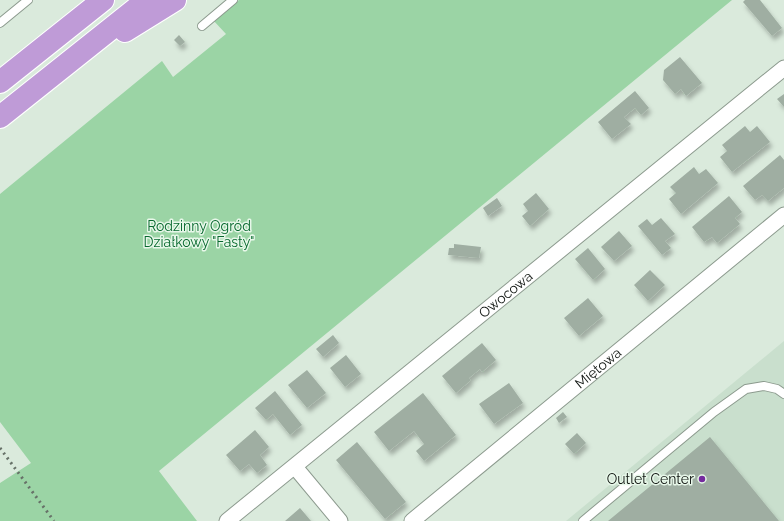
<svg xmlns="http://www.w3.org/2000/svg" width="784" height="521" viewBox="0 0 784 521" font-family="Raleway,sans-serif">
<style>
.built{fill:#c9dfcd}
.green{fill:#9bd4a5}
.building{fill:#9faea2;filter:url(#shadow)}
.lines{fill:none;stroke-linecap:round;stroke-linejoin:round}
.service-casing{stroke:#8c9a8e;stroke-width:10}
.minor-casing{stroke:#8c9a8e;stroke-width:17}
.trunk-casing{stroke:#fff;stroke-width:24}
.service{stroke:#fff;stroke-width:8}
.minor{stroke:#fff;stroke-width:15}
.trunk{stroke:#bf9bd7;stroke-width:22}
.rail{stroke:#677168;stroke-width:3;stroke-dasharray:2 4;stroke-linecap:butt}
.poi-dot{fill:#752b9e;stroke:#e7f7e9;stroke-width:1.5}
.labels{text-anchor:middle;stroke-width:3;stroke-linejoin:round;paint-order:stroke}
.park-label{font-size:14px;fill:#06682d;stroke:#e7f7e9}
.street-label{font-size:14px;fill:#0e130f;stroke:#e7f7e9}
.poi-label{font-size:14px;fill:#0e130f;stroke:#e7f7e9;text-anchor:end}
</style>
<defs>
<filter id="shadow"><feDropShadow dx="2.5" dy="4.5" stdDeviation="2" flood-color="#0004"/></filter>
</defs>
<rect width="100%" height="100%" fill="#daeadc"/>
<!-- built -->
<path class="built" d="M784 341V521H566Z"/>
<!-- green -->
<path class="green" d="M239 0H732L159 471 197 521H0V483L31 463 0 422V194L162 61 173 77 226 34 213 20Z"/>
<!-- building -->
<path class="building" d="M745 0H760L782 28 772 36 743 2Z
M179 35 185 42 180 46 174 40Z
M680 57 702 83 686 96 681 89 675 94 663 80 664 70Z
M635 91 649 108 641 115 635 108 624 117 631 124 612 139 598 122Z
M784 94V107L777 99Z
M745 126 750 132 757 126 770 142 732 172 720 157 727 151 722 145Z
M780 155 784 160V188L768 201 762 195 755 200 743 186Z
M694 167 699 174 706 169 718 183 681 214 669 199 676 193 670 187Z
M536 193 549 209 530 226 522 216 528 211 523 204Z
M729 196 742 212 735 218 740 224 717 243 712 237 704 242 692 227Z
M497 198 502 206 488 216 483 208Z
M661 218 675 234 665 241 671 248 662 255 638 226 647 219 652 225Z
M619 231 632 246 614 261 601 247Z
M454 244 481 247 479 258 448 255 449 248H454Z
M588 248 605 269 593 280 575 259Z
M650 270 665 285 648 301 634 285Z
M588 298 603 316 579 336 564 318Z
M333 335 339 343 323 357 316 349Z
M482 343 496 360 482 372 480 369 469 378 471 380 456 393 442 376Z
M346 355 361 374 345 387 330 368Z
M307 370 326 393 307 408 288 385Z
M509 383 523 403 494 424 479 404Z
M275 391 302 425 290 435 273 414 266 420 255 408Z
M423 393 456 435 424 461 416 451 424 444 414 431 389 451 374 432Z
M563 412 567 417 559 423 556 418Z
M255 430 269 447 260 455 267 465 257 473 249 464 240 471 226 455Z
M577 433 586 443 574 454 565 444Z
M710 437 779 521H608Z
M357 442 406 502 385 519 336 460Z
M300 508 311 521H285Z"/>
<g class="lines">
<!-- service casing -->
<g class="service-casing">
<path id="service" d="M0 23 28 0
M202 26 233 0
M583 521 714 412 746 389 764 386 777 389 784 394"/>
</g>
<!-- minor casing -->
<g class="minor-casing">
<g id="minor">
<path d="M295 467 340 521"/>
<path id="s1" d="M227 521 784 68"/>
<path id="s2" d="M412 521 784 215"/>
</g>
</g>
<!-- trunk casing -->
<g class="trunk-casing">
<path id="trunk" d="M125 31 175 0
M0 82 103 0
M0 117 147 0"/>
</g>
<!-- service -->
<use href="#service" class="service"/>
<!-- minor -->
<use href="#minor" class="minor"/>
<!-- trunk -->
<use href="#trunk" class="trunk"/>
<!-- rail -->
<path class="rail" d="M0 448 54 521"/>
</g>
<!-- markers -->
<circle class="poi-dot" cx="702" cy="479" r="4"/>
<g class="labels">
<!-- park labels -->
<g class="park-label">
<text x="199" y="231">Rodzinny Ogród<tspan x="199" dy="16">Działkowy "Fasty"</tspan></text>
</g>
<!-- street labels -->
<g class="street-label">
<text dy="5" stroke="none"><textPath href="#s1" startOffset="359">Owocowa</textPath></text>
<text dy="5" stroke="none"><textPath href="#s2" startOffset="241">Miętowa</textPath></text>
</g>
<!-- poi labels -->
<g class="poi-label">
<text x="694" y="484">Outlet Center</text>
</g>
</g>
</svg>
